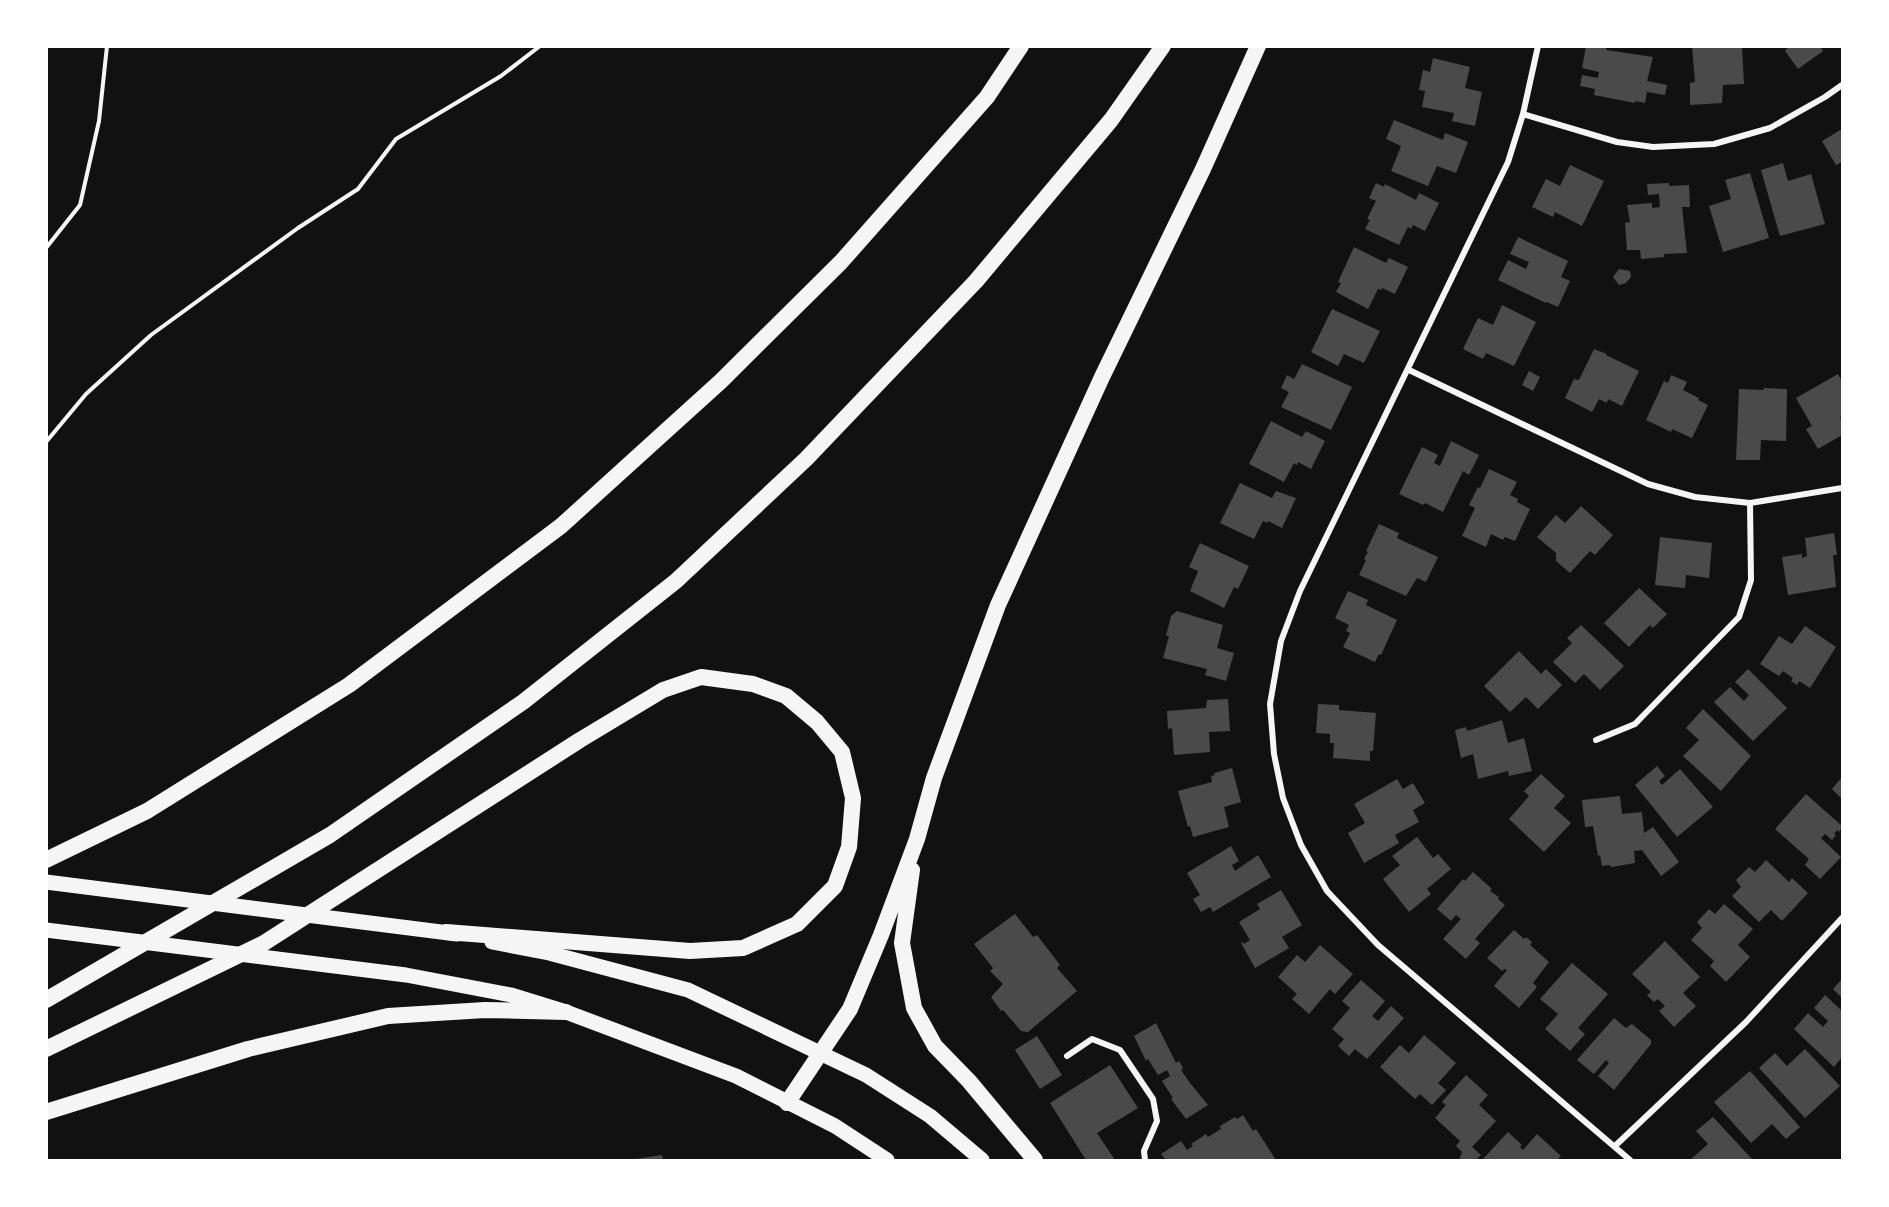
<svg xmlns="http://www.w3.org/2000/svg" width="1889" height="1207" viewBox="0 0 1889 1207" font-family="Raleway,sans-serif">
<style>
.building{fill:#4a4a4a}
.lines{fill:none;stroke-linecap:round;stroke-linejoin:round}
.path{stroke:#f5f5f5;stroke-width:4}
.minor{stroke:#f5f5f5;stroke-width:6}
.primary{stroke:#f5f5f5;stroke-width:15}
.motorway{stroke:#f5f5f5;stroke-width:16}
</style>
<rect width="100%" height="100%" fill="#111"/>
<!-- building -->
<path class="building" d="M1586 46H1607L1606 50 1653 57 1647 81 1667 85 1665 95 1647 92 1645 103 1635 101V103L1594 95 1595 89 1580 86 1582 75 1598 78 1599 72 1582 68Z
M1731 46H1742L1744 84 1723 85 1722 103 1690 105V83L1695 82 1692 47Z
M1789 46H1820L1823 51 1798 69 1785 51Z
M1433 58 1470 67 1465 88 1482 92 1475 126 1452 121 1454 113 1422 107 1425 91 1419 90 1423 70 1430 72Z
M1394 120 1443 140 1445 133 1468 142 1456 173 1437 166 1428 186 1391 171 1401 146 1386 139Z
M1842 129V162L1836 165 1822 141Z
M1783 163 1788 181 1811 174 1825 224 1780 236 1761 170Z
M1570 165 1604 181 1582 226 1555 212 1553 217 1532 207 1546 179 1560 186Z
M1750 173 1769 238 1723 252 1709 206 1731 199 1725 180Z
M1376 183 1384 187 1385 184 1416 200 1419 193 1439 203 1425 231 1413 225 1411 229 1408 227 1399 245 1365 229 1370 220 1367 219 1376 201 1369 198Z
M1669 183V186L1689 185 1690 207H1682L1687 253 1664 254V257L1641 259 1640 250H1627L1625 223 1630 222 1627 205 1652 203V208L1660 207 1659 194 1648 195 1647 184Z
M1518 237 1568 261 1561 277 1570 281 1558 307 1547 302 1546 303 1498 280 1508 260 1526 269 1529 262 1510 254Z
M1354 247 1386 263 1389 258 1408 267 1395 294 1382 288 1381 290 1378 289 1368 309 1336 292 1341 283 1338 282Z
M1619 269 1630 271 1631 277 1626 283 1619 285 1613 277Z
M1502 305 1536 322 1514 366 1486 353 1483 359 1463 349 1478 318 1493 325Z
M1332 309 1380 331 1364 363 1344 354 1338 366 1311 352Z
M1594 349 1607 354 1606 355 1639 371 1622 406 1608 399 1607 403 1599 399 1592 412 1565 398 1574 379 1579 380Z
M1302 364 1352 387 1331 430 1281 407 1289 392 1281 388 1287 375 1294 379Z
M1529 371 1540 377 1533 391 1522 385Z
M1838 374 1842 381V415L1840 417 1842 422V435L1818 449 1806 429 1812 426 1796 398Z
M1671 375 1687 382 1683 390 1699 398 1698 400 1708 405 1692 438 1672 429 1671 432 1646 420 1664 381 1668 383Z
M1763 388 1787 389 1786 441 1761 440 1760 460H1736L1739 389 1764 390Z
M1271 421 1302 437 1306 431 1325 441 1311 469 1298 462 1297 465 1294 463 1284 482 1249 464Z
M1451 441 1479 455 1469 475 1463 471 1443 512 1425 503 1423 505 1399 494 1422 447 1438 455 1434 463 1440 466Z
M1489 469 1517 482 1510 495 1518 499 1517 502 1530 509 1515 541 1505 537 1503 540 1491 534 1486 547 1462 536 1475 508 1469 505 1478 487 1480 488Z
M1240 483 1272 498 1276 491 1296 498 1282 528 1268 521 1267 523 1263 521 1254 539 1220 523Z
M1581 506 1613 535 1595 555 1590 551 1570 573 1556 561V553L1537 537 1556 515 1565 523Z
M1379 524 1399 533 1397 538 1438 557 1426 582 1417 578 1406 596 1359 575 1366 560 1364 559 1368 552 1366 551Z
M1834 533 1837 555H1833L1836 587 1788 595 1782 557 1802 554V558L1807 556 1805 538Z
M1660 537 1712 543 1709 578 1686 575 1685 588 1655 585Z
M1200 543 1249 566 1238 589 1234 587 1224 608 1190 591 1198 571 1189 567Z
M1639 588 1667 614 1653 628 1650 625 1629 647 1604 623Z
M1348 591 1368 600 1366 605 1397 620 1381 655 1379 654 1375 662 1343 647 1350 633 1346 631 1349 625 1335 618Z
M1177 611 1223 625 1217 648 1234 653 1226 681 1205 675 1207 669 1163 658 1169 636H1166L1171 616Z
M1581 625 1624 666 1600 690 1584 674 1575 683 1553 662 1572 643 1567 638Z
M1805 626 1836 647 1810 688 1799 681 1797 685 1791 681 1793 678 1783 671 1779 676 1760 664 1779 636 1792 644Z
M1519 651 1541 674 1546 669 1562 685 1538 709 1526 697 1510 712 1484 686Z
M1748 669 1787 708 1753 741 1714 702 1730 687 1744 701 1749 695 1735 682Z
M1228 699 1230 731 1209 732 1210 752 1174 755 1172 728 1168 729 1167 711 1206 708 1207 700Z
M1318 704 1339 705V710L1376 713 1373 751H1370V761L1333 758 1334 743H1330V734L1316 733Z
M1703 709 1751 756 1721 791 1683 756 1699 740 1686 728Z
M1502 720 1508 743 1524 738 1532 771 1509 776 1508 771 1478 779 1473 754 1461 758 1455 730 1466 727 1467 731Z
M1657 766 1665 776 1659 781 1662 785 1680 769 1713 807 1677 837 1635 785Z
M1232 768 1241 802 1224 807 1229 827 1193 837 1190 826 1188 827 1178 791 1212 782 1211 776 1215 775 1214 773Z
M1541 774 1565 796 1554 808 1571 823 1544 852 1509 819 1529 796 1524 791Z
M1842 777V799L1832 789Z
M1397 779 1403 789 1413 783 1425 803 1413 810 1419 822 1395 835 1399 843 1364 863 1348 833 1365 823 1354 804Z
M1806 794 1842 826 1839 832 1837 830 1834 834 1836 835 1832 840 1825 834 1821 838 1841 857 1820 879 1805 865 1809 859 1775 829Z
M1620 796 1622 814 1642 812 1644 833 1653 827 1679 862 1661 876 1642 850 1634 851 1635 863 1612 867 1609 865 1602 866 1600 855 1598 856 1593 826 1585 827 1582 800Z
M1417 837 1433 858 1438 854 1451 869 1427 889 1431 894 1409 912 1383 879 1400 865 1392 856Z
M1231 846 1239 861 1232 865 1235 871 1258 855 1271 877 1213 912 1210 907 1201 912 1193 899 1200 895 1187 873Z
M1766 860 1789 882 1792 878 1808 893 1782 921 1771 910 1759 922 1732 896 1741 887 1736 880 1749 867 1755 872Z
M1473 872 1492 889 1490 891 1499 897 1498 899 1505 905 1475 939 1480 943 1466 959 1443 939 1461 919 1456 915 1451 921 1437 909 1463 879 1465 881Z
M1281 890 1302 925 1282 937 1289 948 1255 968 1241 943 1242 942 1244 944 1250 940 1239 922 1260 909 1257 904Z
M1724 904 1753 929 1738 945 1750 957 1726 982 1710 966 1714 961 1691 940 1702 928 1697 922 1709 909 1715 914Z
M1015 914 1033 937 1037 935 1060 965 1057 968 1077 991 1028 1032 1021 1031 1003 1010 1001 1011 991 997 1003 984 990 971 993 968 974 944Z
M1514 930 1524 939 1526 937 1532 942 1530 945 1549 962 1533 983 1537 987 1519 1008 1494 986 1507 970 1505 969 1502 971 1487 958Z
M1665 941 1700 977 1683 993 1696 1006 1674 1027 1659 1011 1665 1006 1658 999 1654 1002 1647 995 1651 992 1632 974Z
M1320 945 1353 974 1335 994 1330 989 1309 1014 1292 999 1297 994 1278 977 1297 955 1305 962Z
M1572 963 1608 994 1578 1028 1585 1034 1570 1051 1545 1029 1558 1014 1540 999Z
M1842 979V998L1833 989Z
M1361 980 1385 1001 1372 1016 1378 1021 1391 1006 1404 1018 1367 1059 1355 1049 1349 1056 1338 1046 1344 1039 1332 1029 1350 1008 1342 1001Z
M1825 995 1842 1011V1057L1834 1067 1794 1029 1808 1013 1823 1027 1828 1021 1814 1008Z
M1614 1018 1626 1028 1632 1024 1651 1040V1044L1614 1090 1598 1076 1609 1063 1606 1060 1594 1074 1577 1060Z
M1156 1023 1176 1063 1179 1061 1183 1068 1181 1070 1190 1083 1208 1105 1186 1119 1171 1099 1173 1098 1162 1081 1170 1076 1167 1070 1158 1075 1148 1059 1146 1061 1134 1036Z
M1424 1035 1456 1063 1438 1083 1446 1090 1432 1105 1420 1094 1415 1099 1380 1067 1400 1045 1409 1053Z
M1037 1036 1062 1075 1040 1089 1015 1050Z
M1805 1049 1840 1086 1805 1118 1759 1068 1775 1053 1787 1066Z
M1110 1065 1138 1108 1097 1133 1115 1160H1086L1050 1103Z
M1750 1071 1800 1127 1786 1139 1772 1124 1751 1143 1714 1102Z
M1466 1075 1488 1095 1479 1105 1496 1121 1472 1147 1481 1155 1476 1160H1459L1462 1152 1456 1146 1460 1141 1435 1118 1446 1105 1442 1102Z
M1243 1115 1253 1131 1256 1129 1276 1160H1166L1161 1154 1181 1141 1187 1150 1193 1146 1191 1144 1206 1134 1208 1137 1221 1129 1220 1126 1235 1117 1237 1119Z
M1713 1117 1752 1159 1755 1160H1690L1708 1144 1696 1131Z
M1508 1132 1522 1145 1520 1147 1523 1150 1537 1134 1561 1156 1557 1160H1482Z
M662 1155 663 1160H635V1159Z"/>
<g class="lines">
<!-- path -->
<path class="path" d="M46 248 80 205 99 121 107 46
M46 442 86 394 151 335 298 228 358 189 396 139 501 76 540 46"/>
<!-- minor -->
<path class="minor" d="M1538 46 1523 114 1508 162 1300 591 1281 641 1270 704 1274 754 1283 798 1301 845 1327 891 1378 945 1630 1160
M1523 114 1617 142 1653 147 1714 144 1770 128 1825 97 1842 85
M1409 370 1648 484 1695 497 1750 503 1842 488
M1596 740 1635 724 1739 617 1751 580 1750 503
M1067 1056 1092 1039 1120 1050 1153 1099 1157 1121 1144 1151 1145 1160
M1615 1146 1746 1022 1842 918"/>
<!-- primary -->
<path class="primary" d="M46 882 457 934
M46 930 406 975 511 995 566 1012 736 1076 835 1126 887 1160
M492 942 549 953 688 990 866 1075 930 1116 982 1160"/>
<!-- motorway -->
<path class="motorway" d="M46 860 147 811 349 685 561 526 721 381 841 262 987 97 1021 46
M912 870 902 943 914 1008 935 1046 969 1081 1035 1160
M46 1000 330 835 523 702 676 581 806 459 976 281 1111 120 1163 46
M46 1049 264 943 580 740 663 690 701 677 753 684 786 696 817 722 842 752 853 798 849 847 835 886 797 924 743 948 690 951 446 932
M787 1103 850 1009 881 935 917 839 934 778 998 605 1102 377 1203 169 1258 46
M46 1112 248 1049 388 1016 485 1010 566 1012"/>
</g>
<!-- border -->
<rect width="1889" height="1207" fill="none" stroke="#ffffff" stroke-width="96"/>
</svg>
